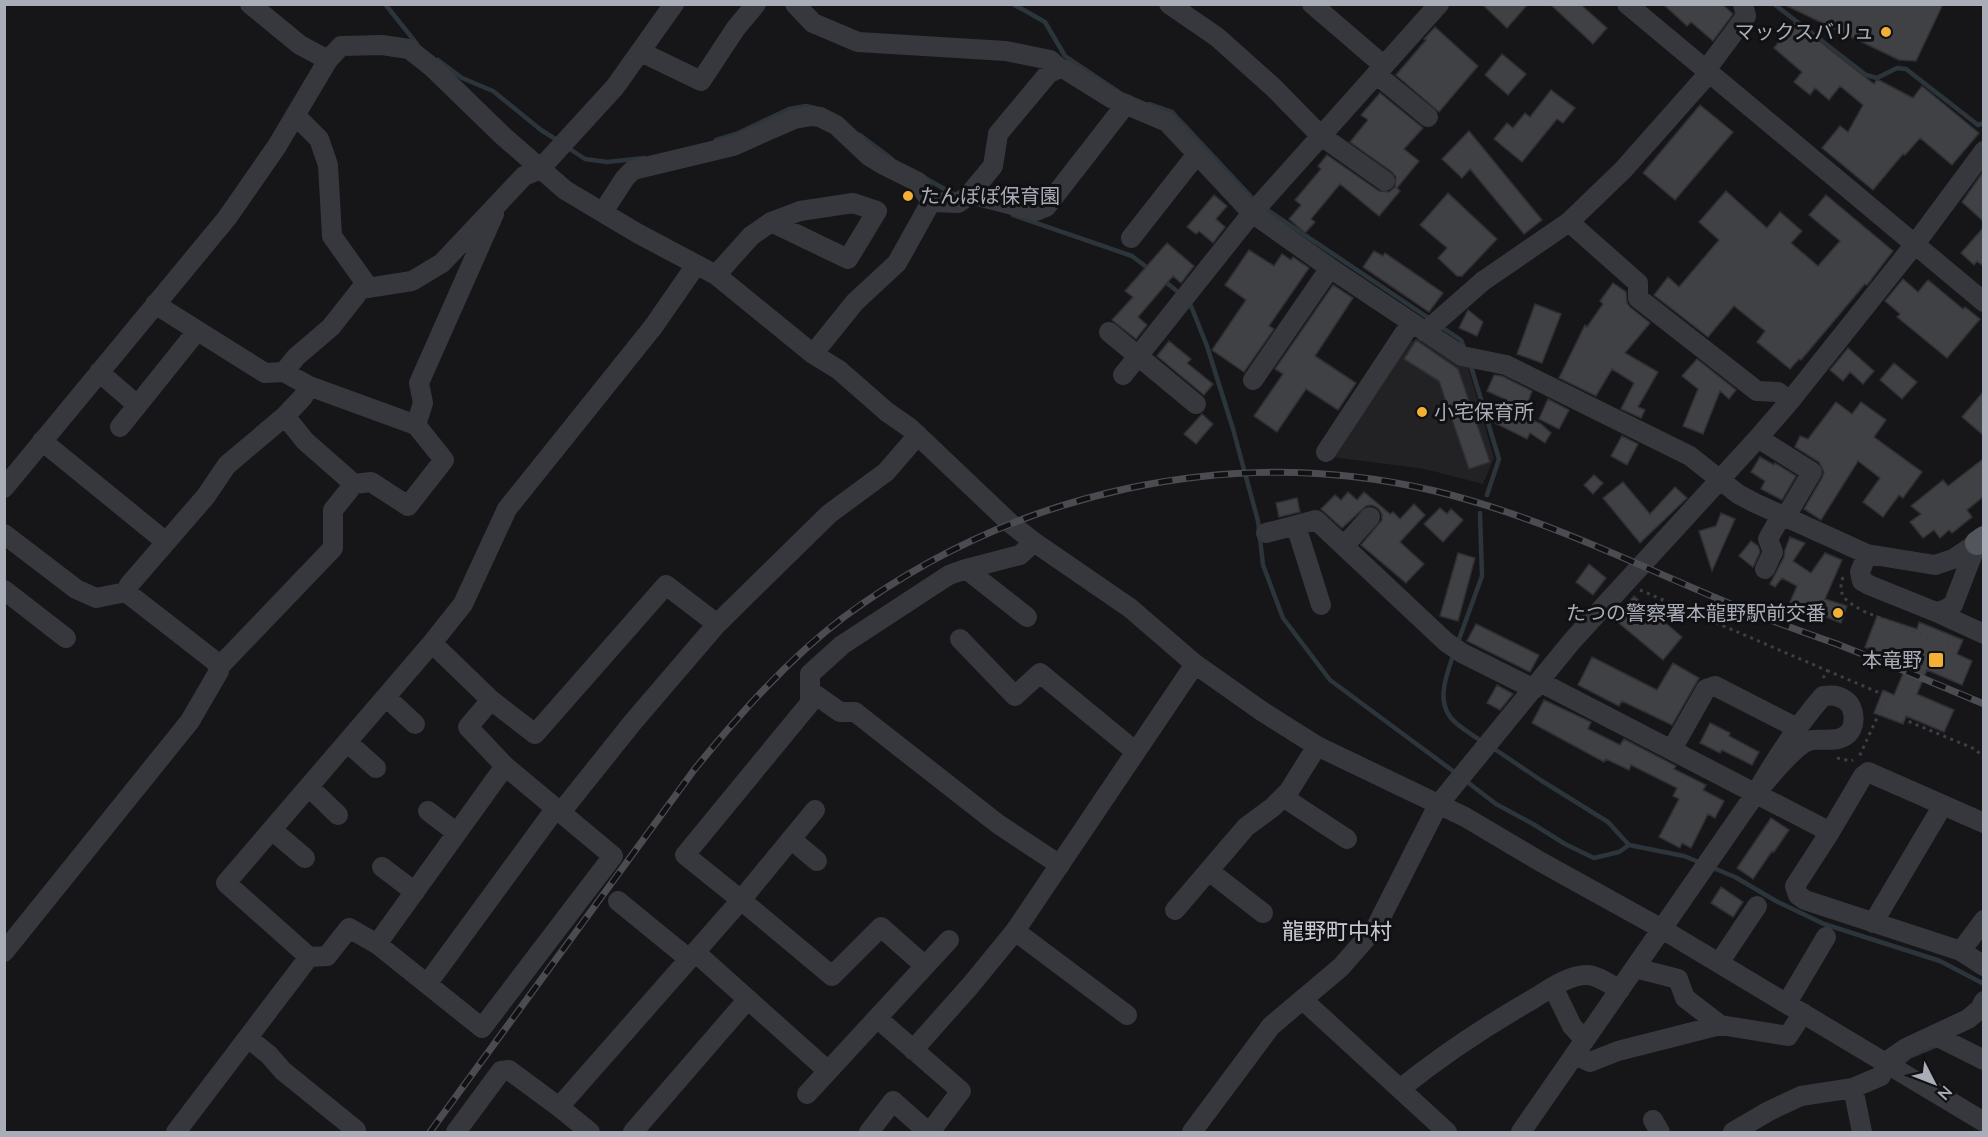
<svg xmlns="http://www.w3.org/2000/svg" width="1988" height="1137" viewBox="0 0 1988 1137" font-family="Lato,'Noto Sans JP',sans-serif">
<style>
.built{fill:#222225}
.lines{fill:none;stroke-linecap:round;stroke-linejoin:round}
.stream{stroke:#2c353c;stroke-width:4.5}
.building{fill:#404145;stroke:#303034;stroke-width:1.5}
.path{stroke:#3d3f44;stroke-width:3;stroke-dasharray:3 4.5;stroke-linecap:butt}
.minor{stroke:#37383d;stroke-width:20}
.major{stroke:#53555c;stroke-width:24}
.rail-casing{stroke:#4a4c52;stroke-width:7}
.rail{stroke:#111113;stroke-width:4.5;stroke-dasharray:14;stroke-linecap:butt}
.poi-dot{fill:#f2b134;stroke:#111113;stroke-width:2}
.labels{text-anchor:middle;stroke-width:6;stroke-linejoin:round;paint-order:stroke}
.poi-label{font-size:20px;fill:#a8adb8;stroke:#111113;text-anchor:end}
.quarter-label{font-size:22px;fill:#c9ccd4;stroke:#111113}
</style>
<rect width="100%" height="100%" fill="#161618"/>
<!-- built -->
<path class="built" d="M1423 337 1468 367 1494 458 1483 484 1425 469 1332 457 1410 342Z"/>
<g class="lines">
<!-- stream -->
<path class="stream" d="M385 4 417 44
M1013 4 1045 22 1065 56 1119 92
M1774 4 1866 75 1877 78 1897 68 1906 69 1978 125 1984 123
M438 60 462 78 493 91 541 130 560 142
M1149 104 1172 112 1256 202
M860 135 892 159
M716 140 736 134 789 109 806 106 815 108
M567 147 585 159 607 162 644 158
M925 178 957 196
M1263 207 1430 319
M1013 215 1132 256 1149 269
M1163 280 1182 295
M1187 302 1191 306 1207 346 1233 429 1258 521 1263 565 1283 618 1330 680 1457 774
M1440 326 1461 340 1465 350
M1470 363 1499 459 1487 495
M1458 642 1482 576 1480 513
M1454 653C1446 676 1434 705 1456 723 1464 730 1474 736 1483 742
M1493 748 1542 781 1608 822 1629 845
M1466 781 1496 804 1533 824 1565 844 1594 858 1619 852 1629 845 1684 856 1701 863
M1711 867 1735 877 1776 901 1824 924 1940 961 1984 984
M1900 1065 1909 1057 1940 1044"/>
</g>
<!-- building -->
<path class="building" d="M1482 4H1528L1507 28Z
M1550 4H1580L1607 28 1593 44Z
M1663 4H1722L1733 14 1713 41 1691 22 1687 26Z
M1783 4H1943L1916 61 1899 60Z
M1795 22 1874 84 1877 79 1913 98 1922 86 1979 133 1952 165 1920 138 1905 155 1903 154 1873 190 1822 148 1840 126 1848 132 1863 105 1840 86 1829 100 1815 88 1810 95 1794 82 1802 72 1774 48Z
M1435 27 1478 66 1439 112 1396 75 1426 40 1424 39Z
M1502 54 1526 74 1508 95 1485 75Z
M1551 90 1575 108 1563 123 1557 119 1522 162 1494 139 1507 123 1513 128 1525 113 1530 117Z
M1380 93 1423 128 1404 149 1419 161 1397 188 1400 191 1379 216 1340 184 1311 219 1315 222 1305 233 1289 219 1301 205 1295 200 1321 169 1318 166 1327 155 1379 191 1389 192 1395 187 1396 177 1392 172 1350 142 1368 120 1361 115Z
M1700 105 1733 132 1675 200 1643 173Z
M1469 131 1542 220 1524 234 1470 169 1462 178 1442 159Z
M1983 172V221L1962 202Z
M1726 191 1767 228 1780 212 1802 231 1791 243 1818 266 1840 241 1809 215 1826 195 1893 251 1867 285 1865 284 1801 360 1799 359 1790 369 1757 342 1765 331 1734 306 1708 337 1654 295 1668 277 1679 287 1719 240 1699 222Z
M1448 193 1497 239 1462 276H1457L1438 258 1447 248 1420 225Z
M1214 195 1227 206 1216 219 1225 227 1213 243 1199 231 1196 234 1187 227Z
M1983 228V266L1977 261 1974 265 1961 253Z
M1167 243 1194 266 1181 283 1173 276 1138 317 1147 325 1136 339 1112 320 1133 297 1125 291Z
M1249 250 1274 266 1282 254 1291 260 1293 257 1309 268 1269 326 1274 329 1244 372 1212 350 1246 300 1225 285Z
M1374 251 1383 256 1385 253 1443 293 1429 312 1363 267Z
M1903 279 1918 292 1928 280 1963 309 1965 307 1980 319 1947 358 1897 317 1900 314 1885 301Z
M1613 283 1626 292 1627 303 1630 307 1650 323 1625 353 1658 372 1638 407 1645 410 1641 418 1621 409 1634 383 1612 369 1596 396 1559 378 1585 325 1587 327 1603 304 1600 301Z
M1333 285 1353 298 1315 356 1356 383 1338 410 1306 389 1277 432 1254 416 1283 374 1275 369Z
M1535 304 1561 314 1542 363 1517 354Z
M1468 310 1483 322 1477 336 1459 328Z
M1416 340 1458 369 1490 462 1469 469 1439 381 1404 359Z
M1169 341 1191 359 1187 363 1213 384 1204 395 1157 356Z
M1848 348 1874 371 1863 384 1850 372 1843 381 1830 370Z
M1697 359 1736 390 1729 399 1720 391 1703 434 1683 426 1698 389 1682 376Z
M1894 363 1917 382 1902 399 1880 380Z
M1494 375 1502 376 1532 391 1523 416 1541 424 1551 433 1545 443 1530 433 1527 439 1495 423 1507 400 1487 391Z
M1983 392V435L1962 417Z
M1548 399 1569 410 1559 429 1539 419Z
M1836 402 1852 414 1861 402 1886 420 1874 437 1922 472 1903 498 1899 495 1883 517 1863 502 1880 478 1858 461 1821 520 1804 509 1822 478 1824 472 1819 462 1795 447 1800 436 1808 439Z
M1202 414 1213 424 1196 444 1184 434Z
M1622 436 1638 444 1627 465 1611 456Z
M1760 457 1774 465 1775 463 1796 476 1782 500 1761 489 1765 481 1751 472Z
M1983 459V497L1967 510 1972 517 1952 533 1949 530 1940 538 1934 530 1923 538 1910 522 1921 514 1911 506 1943 480 1948 486Z
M1594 475 1603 483 1593 494 1584 485Z
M1623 482 1650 514 1675 487 1687 498 1640 543 1603 498Z
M1348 492 1357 500 1364 492 1390 514 1393 512 1400 519 1414 504 1425 515 1400 542 1424 564 1406 583 1361 545 1382 520V514L1378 508 1372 505 1366 506 1342 528 1321 509 1335 495 1341 500Z
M1297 498 1300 512 1279 517 1276 503Z
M1440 508 1447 514 1451 509 1463 520 1443 542 1424 524Z
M1721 513 1735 519 1712 571 1699 531 1716 526Z
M1790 537 1805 543 1793 561 1811 573 1825 553 1842 560 1825 599 1847 606 1841 623 1790 602 1797 586 1782 578 1775 587 1770 584 1784 557 1785 550Z
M1751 541 1758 546 1760 552 1753 567 1739 556Z
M1458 553 1475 558 1458 621 1440 616Z
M1589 564 1606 578 1593 595 1576 582Z
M1634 596 1682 637 1663 660 1614 619Z
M1877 616 1917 629 1919 622 1963 640 1957 654 1972 661 1962 685 1927 670 1917 694 1954 710 1944 732 1906 716 1903 724 1874 713 1883 690 1894 695 1907 664 1865 647Z
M1476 624 1539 655 1530 672 1467 641Z
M1592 657 1657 690 1673 663 1699 678 1672 725 1622 701 1619 706 1578 685Z
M1497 685 1513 694 1500 710 1487 703Z
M1544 700 1591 722 1588 729 1620 745 1624 739 1676 766 1674 769 1706 785 1703 790 1724 801 1715 818 1708 814 1691 848 1682 843 1680 848 1659 837 1679 799 1673 796 1677 788 1631 765 1629 770 1606 759 1604 762 1532 723Z
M1710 723 1730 733 1729 736 1759 752 1752 765 1722 750 1720 753 1700 743Z
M1771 818 1789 830 1774 852 1772 851 1753 879 1737 868Z
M1721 887 1743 902 1733 917 1711 903Z"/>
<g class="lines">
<!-- path -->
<path class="path" d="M1843 577C1836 597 1848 602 1863 611L1951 647 1955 639
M1640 590 1828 671
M1823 678 1828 671 1887 696 1859 757
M1881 710 1975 749 1984 758
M1837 758 1851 761 1853 760"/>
<!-- minor -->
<path class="minor" d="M250 4 300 45 328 60
M795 4 813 23 858 42 1006 51 1050 60 1059 68 1066 70 1111 98 1167 122 1252 213 1330 268 1462 356 1506 365 1690 456 1738 494 1755 503 1867 554 1935 565 1953 559 1977 543
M1169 4 1217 37 1274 88 1320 135 1385 181
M1312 4 1383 65
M1627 4 1984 302
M641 52 701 81 736 28 756 4
M1706 70 1746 16 1743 4
M1376 74 1428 117
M295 115 319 139 328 165 332 236 369 288
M970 194 1036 211 1046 207 1126 104
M931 202 958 203 968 196 993 166 998 134 1048 74 1059 68
M603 212 625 178 633 170 733 146 794 119 812 116 820 117 836 125 869 156 882 164 918 182 931 202 897 263 855 302 813 354
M1569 222 1638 283V298L1757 391 1778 392 1790 401
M1131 238 1197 154
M716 275 751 236 771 222 800 211 853 203 877 211 848 259 771 222
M155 304 265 373 284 372 296 357 331 327 361 289 412 281 442 263 524 176 540 169 615 87 674 4
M1109 332 1196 404
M1425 332 1483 281 1569 222 1623 170 1709 73
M99 372 137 405
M1123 375 1252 213 1439 4
M1253 380 1330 268
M309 386 416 425
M120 427 197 331
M1758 438 1812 472 1785 518
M42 441 166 542
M1326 452 1411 323
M354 484 371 482 408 506 444 460 416 425 423 403 419 383 494 214
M4 488 227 218 277 146 328 60 341 46 382 45 409 49 433 68 503 136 565 190 637 233 716 275 813 354 839 370 887 412 910 428 1010 523 1034 542 1130 608 1195 664 1263 712 1317 746 1465 817 1541 862 1662 929 1984 1122
M1296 526 1321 605
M1266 533 1316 520 1446 642 1462 653 1534 689
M4 534 76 589 96 598 126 592
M1344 546 1370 517
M1867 554 1860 572 1862 581 1869 585 1936 612 1944 610 1953 605 1977 543
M966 569 1027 617
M1765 569 1773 552 1768 539 1781 516
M4 590 66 638
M1936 612 1984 634
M960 639 1015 696 1040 673 1136 752
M218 668 333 548V510L354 484 305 441 285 416
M1540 682 1830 832 1863 776 1868 772 1984 823
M810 691 840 712H855L998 824 1060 865
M386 697 415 724
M491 700 535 734 666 585 717 624
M347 742 376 768
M1672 749 1706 689 1715 686 1797 728
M309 787 338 815
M1283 797 1347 839
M815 810 741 900 832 976 881 927 925 966
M428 811 457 833
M561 812 633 722 717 624 829 514 886 472 918 435
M272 830 305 858
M1830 832 1795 886 1798 895 1805 900 1961 951 1984 966
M791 839 817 861
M382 867 415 892
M1209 871 1263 913
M618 901 689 959
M1175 910 1246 827 1273 807 1289 791 1317 746
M1873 923 1943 805
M1015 931 1127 1015
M377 944 505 766
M1961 951 1984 920
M4 952 190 721 219 671 216 662 126 592 129 585 206 496 227 465 285 416 303 397 309 386 284 372
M695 952 828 1071
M309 957 226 883 432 643 463 604 507 509 653 327 696 265
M1719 963 1757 906
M1635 968 1678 979 1685 998 1720 1025
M427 984 556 808
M1553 987 1572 1026 1585 1040
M1303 1000 1447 1132
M1787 1003 1826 937
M877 1018 961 1091 930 1132
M1934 1035 1984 1060
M248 1038 269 1055 283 1071 356 1130
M913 1050 970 986 1015 931 1195 664
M1575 1055 1590 1062 1618 1051 1720 1025 1788 1036 1803 1013
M1853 1088 1862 1132
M1400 1089C1442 1055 1486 1026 1533 999 1548 990 1568 975 1587 975 1597 975 1611 985 1620 990
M807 1094 949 940
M559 1107 590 1132
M1653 1120 1660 1132
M176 1132 309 957 327 956 349 928 377 944 482 1028 613 856 505 766 468 727 491 700 432 643
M456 1132 501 1071 509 1070 559 1107 741 900 685 855 810 703V674L842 645 949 575 966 569 1020 555 1034 542
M633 1132 748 999
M869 1132 893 1101 928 1132
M1192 1132 1271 1026 1341 967 1376 927 1438 805 1572 641 1758 438 1790 401 1915 244 1984 151
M1521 1132 1756 793C1776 758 1797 726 1823 696 1833 695 1837 695 1845 700 1856 707 1857 729 1845 736 1831 745 1814 734 1801 745 1784 758 1770 777 1756 793
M1733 1132 1769 1111 1801 1096 1853 1088 1881 1076 1886 1062 1906 1048 1968 1019 1980 1009 1984 1001"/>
<!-- major -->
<path class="major" d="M1977 543 1984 538"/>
<!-- rail casing -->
<g class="rail-casing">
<path id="rail" d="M430 1132 694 770C739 715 787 660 844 617 1012 492 1231 442 1435 491 1543 517 1642 568 1743 609 1774 622 1806 633 1837 644 1886 663 1935 683 1984 704"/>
</g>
<!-- rail -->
<use href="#rail" class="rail"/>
</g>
<!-- markers -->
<g class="poi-dot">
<circle cx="1886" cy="32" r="6"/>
<circle cx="908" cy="196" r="6"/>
<circle cx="1422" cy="412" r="6"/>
<circle cx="1838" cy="613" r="6"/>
<rect x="1928" y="652" width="16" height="16" rx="3"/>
</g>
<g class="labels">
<!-- poi labels -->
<g class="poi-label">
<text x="1874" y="39">マックスバリュ</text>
<text x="920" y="203" text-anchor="start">たんぽぽ保育園</text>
<text x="1434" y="419" text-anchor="start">小宅保育所</text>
<text x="1826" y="620">たつの警察署本龍野駅前交番</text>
<text x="1922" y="667">本竜野</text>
</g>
<!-- quarter labels -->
<g class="quarter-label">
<text x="1337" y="939">龍野町中村</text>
</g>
</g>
<!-- border -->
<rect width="1988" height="1137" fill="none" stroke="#a8adb8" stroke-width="12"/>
<!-- north arrow -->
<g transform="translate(1934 1083) rotate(132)" stroke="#111113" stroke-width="4.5" paint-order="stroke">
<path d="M0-4.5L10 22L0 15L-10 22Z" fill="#a8adb8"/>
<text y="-9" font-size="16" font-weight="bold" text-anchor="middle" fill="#a8adb8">N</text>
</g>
</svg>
